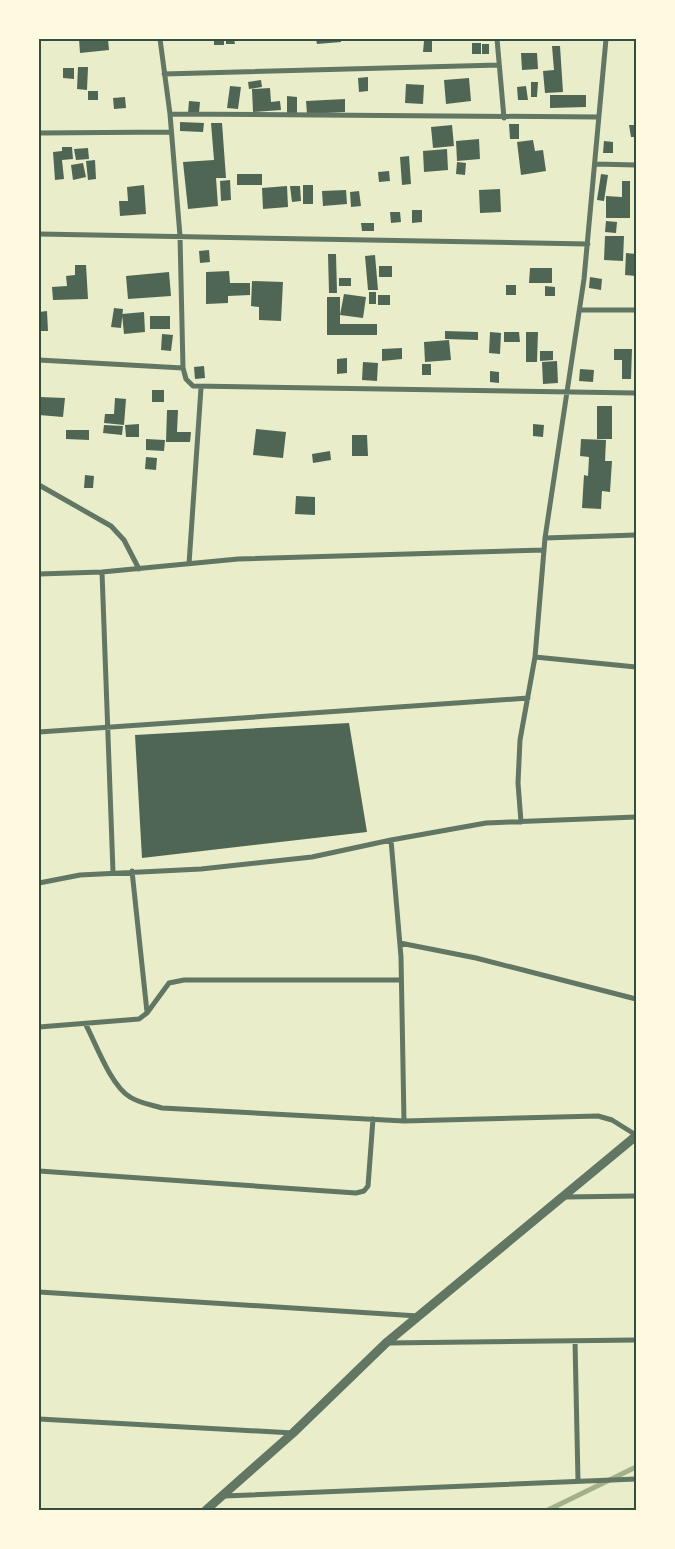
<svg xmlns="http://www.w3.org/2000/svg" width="675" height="1549" viewBox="0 0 675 1549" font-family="'Work Sans',sans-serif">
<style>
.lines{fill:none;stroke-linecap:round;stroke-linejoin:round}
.stream{stroke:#a3b18a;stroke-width:5}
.building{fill:#4f6655}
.minor{stroke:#617663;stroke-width:5}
.tertiary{stroke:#617663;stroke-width:9}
.neatline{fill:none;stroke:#344e41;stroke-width:2}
</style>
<rect width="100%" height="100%" fill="#e9edc9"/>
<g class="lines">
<!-- stream -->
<path class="stream" d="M548 1510 636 1467"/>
</g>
<!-- building -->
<path class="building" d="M79 39H108L109 50 80 53Z
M214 39H224V45H214Z
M226 39H234L235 44H226Z
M316 39H341V42L317 44Z
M424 41H432V52H423Z
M472 43H481V54H472Z
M482 44H489V54H482Z
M552 46H560L563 92 545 93 543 71 554 70Z
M521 53H537L538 69 522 70Z
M78 67H88L87 90 77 89Z
M63 68H74V79L63 78Z
M368 77V91L359 92 358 78Z
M469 78 471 101 446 104 444 80Z
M261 80 262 87 249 89 248 82Z
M531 82H538L537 97H531Z
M406 84 424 85 423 104 405 103Z
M230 86 241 87 238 109 227 108Z
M526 86 528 100H518L517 87Z
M270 88 271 102 280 101 281 110 253 112 252 89Z
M88 91H98V100H88Z
M550 95H586V107L550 108Z
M287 96 297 97V113H287Z
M125 97 126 108 114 109 113 98Z
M345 99V112L307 114 306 101Z
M189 101 200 102 199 113H188Z
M180 122 204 123 203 132 180 131Z
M211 123H222L226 178H216L218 206 188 209 183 162 214 160Z
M509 124H519V139H510Z
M452 125 454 146 433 148 431 127Z
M629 125H636V137H631Z
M479 139 480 159 457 161 456 141Z
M533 140 535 151 543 150 546 171 521 175 517 142Z
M604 141 613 142V153H603Z
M62 147H72L73 159 62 160 64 179 55 180 53 152 62 151Z
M88 148 89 159 76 160 74 149Z
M447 149 448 170 424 172 423 151Z
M409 156 411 184 402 185 400 157Z
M95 160 96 179 88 180 86 161Z
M457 162 466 163 465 175 456 174Z
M83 163 86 177 73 180 71 165Z
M389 171 390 181 379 182 378 172Z
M237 174H262V185H237Z
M601 174 608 175 604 201 597 200Z
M230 180 231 200 221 201 220 181Z
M622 181H630V218H606V196L622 197Z
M144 185 146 214 120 216 119 201H128L127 187Z
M303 185H313V204H303Z
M287 186 288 207 263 209 262 188Z
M290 186H300L301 201 292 202Z
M500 189 501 212 480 213 479 190Z
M346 190 347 204 323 206 322 191Z
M359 191 361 206 351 207 350 192Z
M412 210H422V222L412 223Z
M390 212H400L401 222 391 223Z
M606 221 617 222 616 233 605 232Z
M361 223H374V231H362Z
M605 236H624L623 261 604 260Z
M209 250 210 262 200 263 199 251Z
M626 253 636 254V276L625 275Z
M328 254H336L337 293H329Z
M375 255 378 290H368L365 256Z
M75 265H86L88 299 53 300 52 287 67 286 66 276 75 275Z
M379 266H392V277H379Z
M530 268H552V283H529Z
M229 271 230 283H250V295L228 296V303L206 304V272Z
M169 272 171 296 128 299 126 276Z
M590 277 602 279 601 290 589 288Z
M339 278H351V286H339Z
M252 281 283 282 281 321 259 320V307L251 306Z
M506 285H516V295H506Z
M545 286 555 287V296H545Z
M369 292H376V304H369Z
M344 294 366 297 363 318 340 315Z
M378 295H390V305H378Z
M327 297H340V324H377V335H327Z
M114 308 123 309 121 328 111 327Z
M47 311 48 331H39V312Z
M144 312 145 332 124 334 122 314Z
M150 316H170V329H150Z
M445 331 478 332V340L445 339Z
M490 332 501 333 500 354 489 353Z
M504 332H519L520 342H504Z
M526 332H538L537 362H526Z
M162 334 173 335 171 351 161 350Z
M449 340 451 360 425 362 424 342Z
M402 348V359L382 361V349Z
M614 349H632L631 379H622V360H614Z
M540 351H553V360L540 361Z
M347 358V373L337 374V359Z
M557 361 558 383 543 384 542 362Z
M363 362 378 363 377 381 362 380Z
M422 364H431V375H422Z
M204 366 205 378 195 379 194 367Z
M580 369 594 370 593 382 579 381Z
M490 371 499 372V383L490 382Z
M152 390H164V402H152Z
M40 397 65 398 63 417 39 415Z
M115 398 126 399 124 425 104 423 105 414H114Z
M597 406H612V439H597Z
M167 410H178L177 432H191L190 442H166Z
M139 424V437H126L125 425Z
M533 424 544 425 543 437 533 436Z
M104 425 123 426 122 435 103 433Z
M256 429 286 432 283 458 253 455Z
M66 430H89V440L66 439Z
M352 435H367L368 456H352Z
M146 439 165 440 164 451 146 450Z
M581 439 606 440 605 461H612L610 492 602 491 601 509 582 508 584 475 588 476 589 457 580 456Z
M330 451 331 460 313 463 312 454Z
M146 457 157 458 156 470 145 469Z
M85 475 94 476 93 488H84Z
M296 496 315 497V515L295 514Z
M349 723 367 832 142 858 135 735Z"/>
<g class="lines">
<!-- minor -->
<path class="minor" d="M160 39 170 114 180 236 183 368 186 379 193 386 636 393
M497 39 504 118
M606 39 584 279 545 538 535 657 636 667
M164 74 499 65
M170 114 599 117
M39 133 170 132
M595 164 636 165
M39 234 588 244
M580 310H636
M39 360 183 368
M39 485 111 526 124 540 139 569
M545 538 636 535
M189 564 201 388
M102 572 113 872
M39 574 102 572 238 559 544 550
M39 732 528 698
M521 822 518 783 520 740 535 657
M391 840 401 957 404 1121
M132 871 147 1012
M39 883 80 875 201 869 312 857 391 840 486 823 636 817
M400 943 476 958 636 999
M86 1025C96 1044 111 1086 130 1097 139 1103 152 1105 162 1108L404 1121 598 1116 612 1120 636 1135
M39 1027 139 1019 147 1013 169 983 184 980H401
M39 1171 356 1193 364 1191 368 1186 373 1119
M565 1197 636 1196
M39 1292 418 1316
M575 1341 578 1481
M387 1343 636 1340
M39 1419 293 1433
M224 1496 636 1479"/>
<!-- tertiary -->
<path class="tertiary" d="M206 1510 293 1433 386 1343 636 1136"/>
</g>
<!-- border -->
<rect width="675" height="1549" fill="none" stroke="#fefae0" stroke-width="80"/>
<rect x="40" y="40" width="595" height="1469" class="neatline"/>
</svg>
